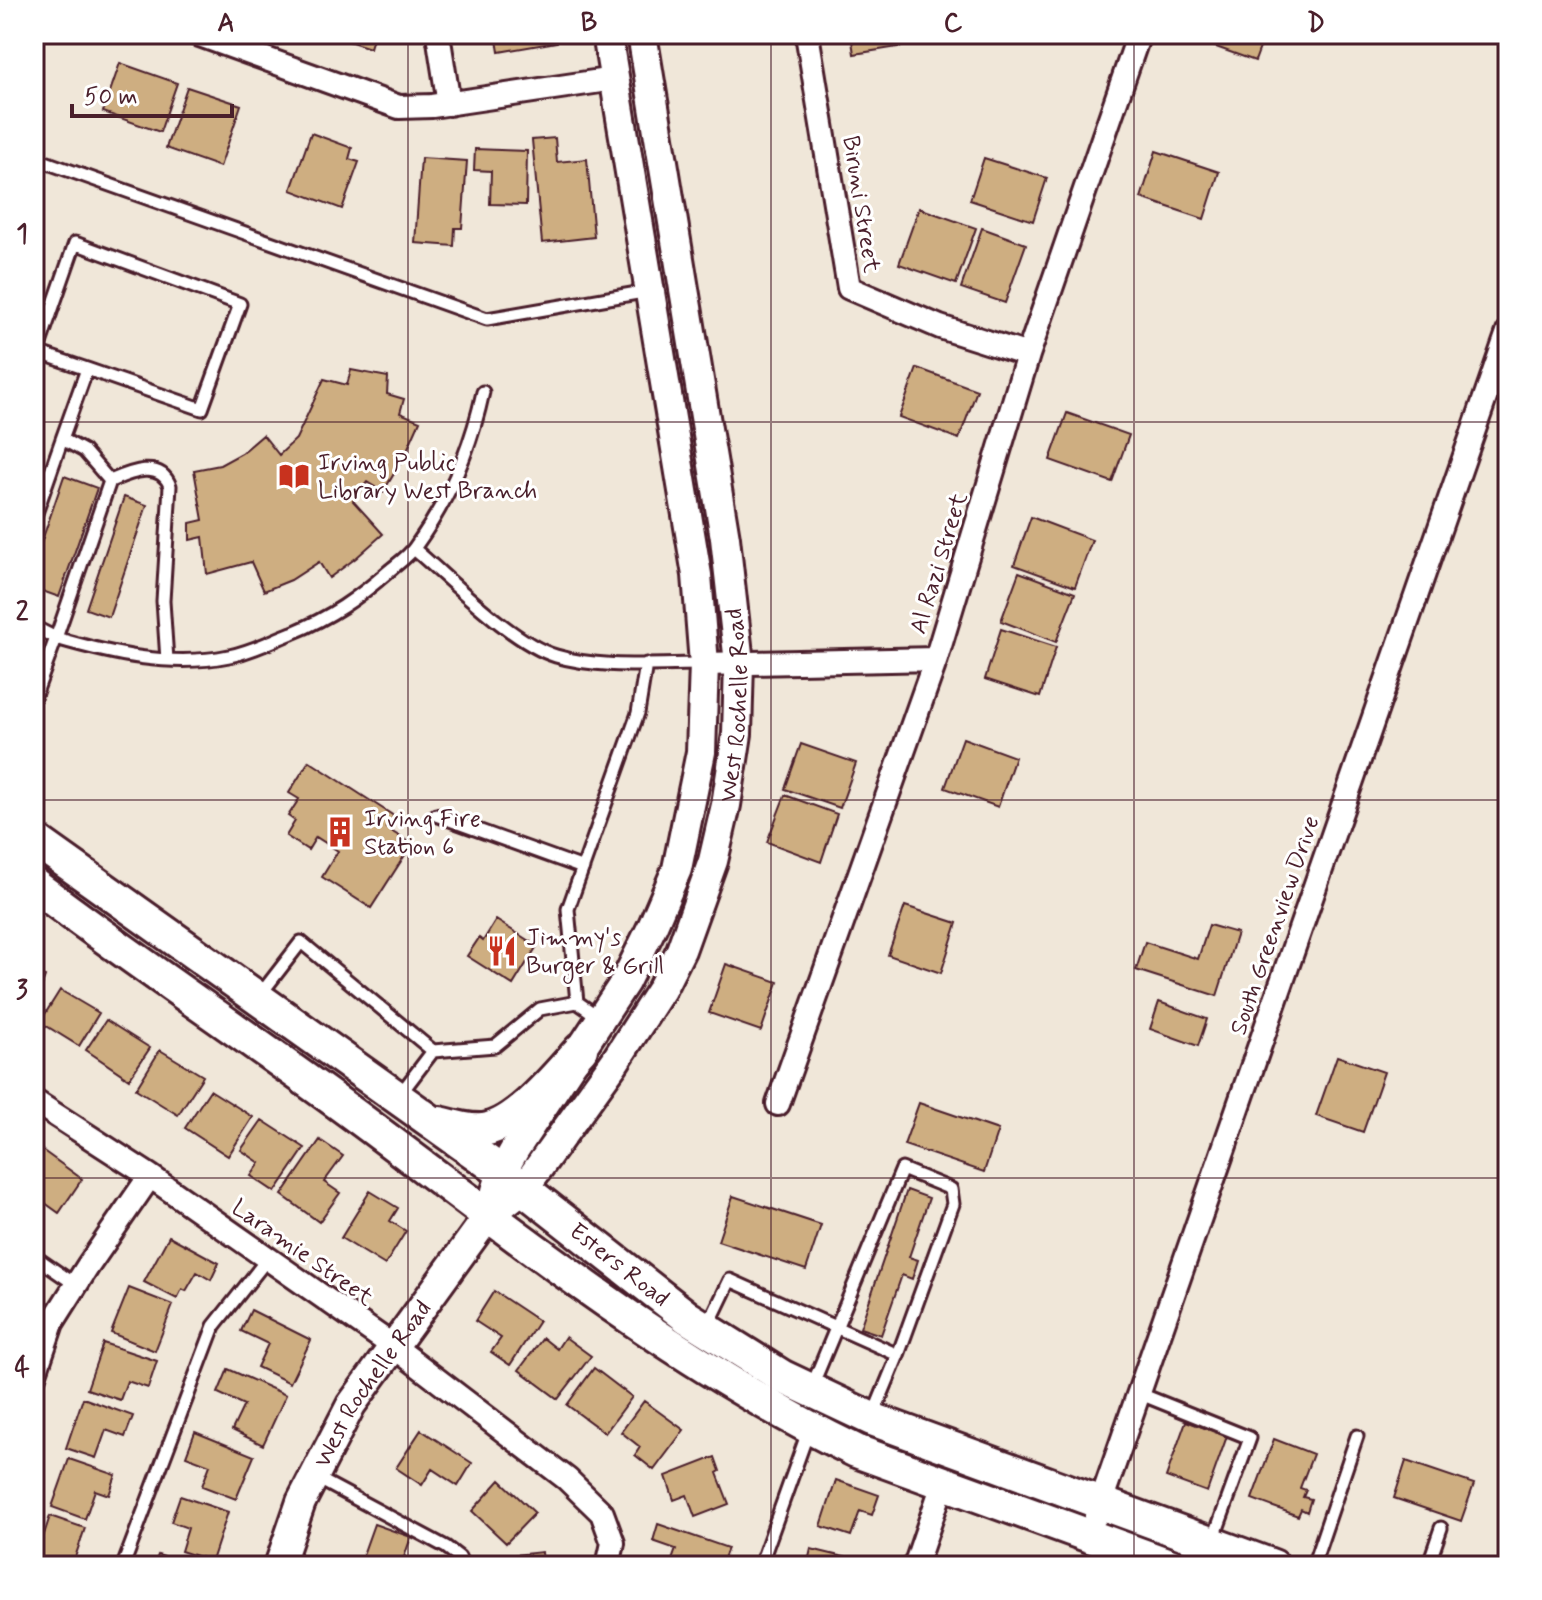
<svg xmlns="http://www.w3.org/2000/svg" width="1542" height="1600" viewBox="0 0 1542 1600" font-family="Mynerve,sans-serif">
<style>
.building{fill:#ceae81;stroke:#4a1f2b;stroke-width:2}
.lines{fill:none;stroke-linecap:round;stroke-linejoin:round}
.service-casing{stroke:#4a1f2b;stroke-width:17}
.minor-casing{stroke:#4a1f2b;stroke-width:28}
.tertiary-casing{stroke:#4a1f2b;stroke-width:34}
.secondary-casing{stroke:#4a1f2b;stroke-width:38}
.service{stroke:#fff;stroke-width:11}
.minor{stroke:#fff;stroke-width:22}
.tertiary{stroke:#fff;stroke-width:28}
.secondary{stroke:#fff;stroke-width:32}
.grid{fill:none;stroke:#4a1f2b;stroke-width:2;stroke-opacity:0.55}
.labels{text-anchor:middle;stroke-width:6;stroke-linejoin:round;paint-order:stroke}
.street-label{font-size:24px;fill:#4a1f2b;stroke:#fff}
.poi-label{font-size:24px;fill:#4a1f2b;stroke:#fff;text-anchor:start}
.neatline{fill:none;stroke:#4a1f2b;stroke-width:3}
.grid-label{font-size:26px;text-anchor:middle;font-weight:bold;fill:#4a1f2b}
</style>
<rect width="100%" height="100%" fill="#f0e7d9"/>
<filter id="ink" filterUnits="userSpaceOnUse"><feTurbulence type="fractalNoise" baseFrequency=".0125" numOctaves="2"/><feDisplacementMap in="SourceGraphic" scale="16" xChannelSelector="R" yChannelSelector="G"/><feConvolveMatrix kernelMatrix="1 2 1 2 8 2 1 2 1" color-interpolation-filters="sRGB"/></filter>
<g filter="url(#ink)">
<!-- building -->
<path class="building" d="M327 34H374L370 48Z
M496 34H556L557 42 499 52Z
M851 34H921L923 43 854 54Z
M1192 34H1265L1255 61 1191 38Z
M120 63 177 83 160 132 103 112Z
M187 87 241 105 220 167 166 148Z
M311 133 352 148 349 159 359 162 342 209 291 190Z
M555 138 557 162 587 159 594 237 542 243 532 140Z
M475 149 527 151 526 205 490 204 491 171 474 170Z
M1156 151 1219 172 1204 219 1141 198Z
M421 158 467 161 462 228H455L454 246 415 243Z
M984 158 1047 178 1033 221 970 200Z
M919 208 976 228 956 284 899 264Z
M982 228 1026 244 1005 303 961 288Z
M917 368 977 390 959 439 899 417Z
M351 370 388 377 387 394 404 399 400 413 420 421 404 457 383 492 367 482 353 501 383 534 356 558 329 578 319 562 291 580 264 591 251 562 207 574 203 537 190 540V523L203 520 194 470 220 465 242 453 263 435 279 455 296 439 324 379 347 385Z
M1067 413 1129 435 1112 482 1050 460Z
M64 476 97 488 59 597 34 588V564Z
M124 497 147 505 109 617 86 609Z
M1031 517 1092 540 1075 587 1014 565Z
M1019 572 1075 593 1056 642 1001 621Z
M1001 629 1056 647 1040 697 985 679Z
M963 738 1015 757 998 807 945 788Z
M801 744 856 763 840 808 785 789Z
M309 761 394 816 386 828 412 844 371 908 322 877 338 851 316 837 308 850 286 836 295 821 288 816 299 799 289 793Z
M785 795 837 814 821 862 767 842Z
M905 906 957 923 941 973 888 955Z
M496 920 537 946 513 985 467 956 479 938 483 941Z
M1209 925 1237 933 1217 996 1136 970 1145 942 1198 959Z
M726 964 778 982 761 1031 709 1013Z
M34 973 45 977 34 1008Z
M60 990 99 1013 79 1046 40 1022Z
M1159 1002 1207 1019 1198 1046 1150 1029Z
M106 1020 150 1048 129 1079 86 1050Z
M160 1050 203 1076 178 1115 136 1089Z
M1337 1056 1384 1072 1363 1132 1316 1116Z
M210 1090 253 1117 228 1156 185 1128Z
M919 1103 998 1130 984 1172 904 1145Z
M262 1120 305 1148 275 1192 251 1176 260 1163 241 1150Z
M320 1140 343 1156 324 1182 340 1193 319 1222 282 1195Z
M42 1150 82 1179 59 1213 34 1195V1161Z
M907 1190 929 1198 909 1257 918 1260 912 1279 902 1275 881 1335 860 1328Z
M370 1191 398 1208 390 1221 406 1231 385 1265 341 1238Z
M733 1196 821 1225 806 1270 718 1241Z
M169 1236 219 1263 211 1280 197 1272 186 1291 182 1289 177 1299 144 1282Z
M129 1288 173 1305 155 1351 111 1333Z
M494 1291 539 1321 510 1365 491 1352 501 1338 475 1321Z
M251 1310 311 1340 290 1383 257 1367 268 1344 241 1331Z
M565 1337 591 1356 558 1399 519 1370 543 1338 557 1349Z
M103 1343 157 1361 148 1388 127 1381 120 1400 87 1389Z
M594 1368 632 1397 605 1433 567 1405Z
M228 1369 286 1395 263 1445 232 1430 244 1405 218 1393Z
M83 1398 133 1416 125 1437 106 1430 96 1458 66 1448Z
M644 1401 684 1430 654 1470 635 1455 640 1447 621 1432Z
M1186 1421 1227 1436 1207 1492 1166 1477Z
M421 1430 472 1463 458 1486 432 1469 422 1485 396 1468Z
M195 1432 254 1456 236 1499 202 1486 210 1465 186 1456Z
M1274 1439 1313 1454 1300 1488 1306 1490 1303 1497 1311 1499 1307 1512 1301 1509 1298 1516 1252 1499Z
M715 1457 720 1471 717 1473 729 1504 695 1517 687 1495 674 1500 666 1476Z
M69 1459 116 1475 109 1495 95 1490 85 1519 52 1507Z
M1406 1461 1474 1484 1461 1521 1394 1498Z
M500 1480 535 1513 506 1543 472 1511Z
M836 1480 879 1495 872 1515 860 1511 851 1536 821 1526Z
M180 1496 228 1512 212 1561 181 1551 188 1528 171 1522Z
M50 1516 85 1528 72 1566 34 1565Z
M374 1524 411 1537 401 1566H359Z
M658 1524 728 1548 723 1561 713 1558 711 1566H670L676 1549 653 1541Z
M811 1549 852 1559 850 1566H807Z
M542 1552 543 1566H495L494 1557Z
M158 1555 191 1566H154Z"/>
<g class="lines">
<!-- service casing -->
<g class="service-casing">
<path id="service" d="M34 158 487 319 649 291
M37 352 87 369
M34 361 75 243 240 304 202 409 87 369 62 439
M34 519 62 439 84 451 110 481
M414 549C451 580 512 643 556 656 599 669 658 664 704 664
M34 627 56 638 110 481C129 473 160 459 170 486L163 601 167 660
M34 698 56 638C111 654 171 668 229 656 251 652 271 641 292 633 331 617 357 599 389 571 397 564 409 556 415 547 449 500 471 448 483 392
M436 815 583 868
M260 995 301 942 433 1051
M600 1018 577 1002 568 909 638 713 646 664
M398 1097 433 1051 495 1046 540 1009 577 1002
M34 1256 76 1285
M707 1328 730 1280 898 1355 872 1418
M812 1386 902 1169 951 1189 953 1204 898 1355
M1138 1393 1250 1438 1212 1543
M315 1477 446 1547 459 1557 463 1566
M123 1566 214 1326 268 1258
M760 1566 809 1429
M1313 1566 1357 1436
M1428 1566 1441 1528"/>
</g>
<!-- minor casing -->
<g class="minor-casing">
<path id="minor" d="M197 34 399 107 432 106 614 79
M438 34 449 104
M807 34 849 288 940 327 1028 355
M704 664 936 659
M34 1101 150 1176 393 1346 567 1479 602 1513 613 1543 608 1566
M778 1104 936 659 1028 355 1139 34
M34 1376 52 1323 88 1266 150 1176
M1096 1516 1508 332
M915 1566 943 1484"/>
</g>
<!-- tertiary casing -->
<g class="tertiary-casing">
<g id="tertiary">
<path d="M496 1191 502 1172 515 1149 625 982 653 925 677 869 701 752 704 664 697 575 607 34"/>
<path id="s1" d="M279 1566 301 1502 351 1405 489 1215 524 1188 614 1063 661 990 681 950 713 861 726 805 737 734 739 663 725 538 642 34"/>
</g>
</g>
<!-- secondary casing -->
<g class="secondary-casing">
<g id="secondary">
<path id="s2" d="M34 839 502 1172 687 1317 783 1377 872 1419 1273 1566"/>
<path d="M34 885C142 967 255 1041 364 1122 522 1240 678 1365 856 1451L1172 1566"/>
<path d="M440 1123C455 1127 468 1131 483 1130 518 1125 558 1074 581 1049"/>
</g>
</g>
<!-- service -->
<use href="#service" class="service"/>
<!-- minor -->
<use href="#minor" class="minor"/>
<!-- tertiary -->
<use href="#tertiary" class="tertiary"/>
<!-- secondary -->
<use href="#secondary" class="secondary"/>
</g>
</g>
<!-- grid -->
<path class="grid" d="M408 34V1566M771 34V1566M1134 34V1566M34 422H1508M34 800H1508M34 1178H1508"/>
<!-- icons -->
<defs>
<g id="library-bare" transform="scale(2.4)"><path d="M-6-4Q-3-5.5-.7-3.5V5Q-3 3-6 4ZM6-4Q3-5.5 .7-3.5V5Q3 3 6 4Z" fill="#c8321e" stroke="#fff" stroke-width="2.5" paint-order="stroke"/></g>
<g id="building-bare" transform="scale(2.4)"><path d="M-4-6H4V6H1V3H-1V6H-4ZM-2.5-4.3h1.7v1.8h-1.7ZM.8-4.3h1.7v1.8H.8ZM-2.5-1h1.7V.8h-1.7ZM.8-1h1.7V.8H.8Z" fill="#c8321e" stroke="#fff" stroke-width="2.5" paint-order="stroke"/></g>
<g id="restaurant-bare" transform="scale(2.4)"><path d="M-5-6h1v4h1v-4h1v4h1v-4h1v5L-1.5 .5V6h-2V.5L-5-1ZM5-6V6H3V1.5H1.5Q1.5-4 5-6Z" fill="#c8321e" stroke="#fff" stroke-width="2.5" paint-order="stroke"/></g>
</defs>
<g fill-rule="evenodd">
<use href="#library-bare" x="294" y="476"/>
<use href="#building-bare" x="340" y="832"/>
<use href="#restaurant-bare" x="502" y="951"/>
</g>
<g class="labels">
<!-- street labels -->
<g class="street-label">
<text transform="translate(862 204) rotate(81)" y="8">Biruni Street</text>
<text transform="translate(938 563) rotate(-73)" y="8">Al Razi Street</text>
<text dy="8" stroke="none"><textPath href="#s1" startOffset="994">West Rochelle Road</textPath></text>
<text transform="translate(1274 925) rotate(-71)" y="8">South Greenview Drive</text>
<text transform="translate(303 1252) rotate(35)" y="8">Laramie Street</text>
<text dy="8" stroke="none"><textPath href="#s2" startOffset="724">Esters Road</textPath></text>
<text dy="8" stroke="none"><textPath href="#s1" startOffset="206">West Rochelle Road</textPath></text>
</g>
<!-- poi labels -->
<g class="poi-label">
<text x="318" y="470">Irving Public<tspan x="318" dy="28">Library West Branch</tspan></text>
<text x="364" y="826">Irving Fire<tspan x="364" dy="28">Station 6</tspan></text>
<text x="526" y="945">Jimmy's<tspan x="526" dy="28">Burger &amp; Grill</tspan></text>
</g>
</g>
<!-- margin -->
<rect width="1542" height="1600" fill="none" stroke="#fff" stroke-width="88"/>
<!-- scale -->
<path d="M72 104v12h160v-12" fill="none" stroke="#4a1f2b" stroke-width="4"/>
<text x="84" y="104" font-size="24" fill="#4a1f2b" stroke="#ffffff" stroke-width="6" paint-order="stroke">50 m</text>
<rect x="44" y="44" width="1454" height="1512" class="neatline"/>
<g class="grid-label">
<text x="226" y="31">A</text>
<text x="589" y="31">B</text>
<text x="953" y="31">C</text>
<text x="1316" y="31">D</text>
<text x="22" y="242">1</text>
<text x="22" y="620">2</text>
<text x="22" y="998">3</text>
<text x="22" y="1376">4</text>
</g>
</svg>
